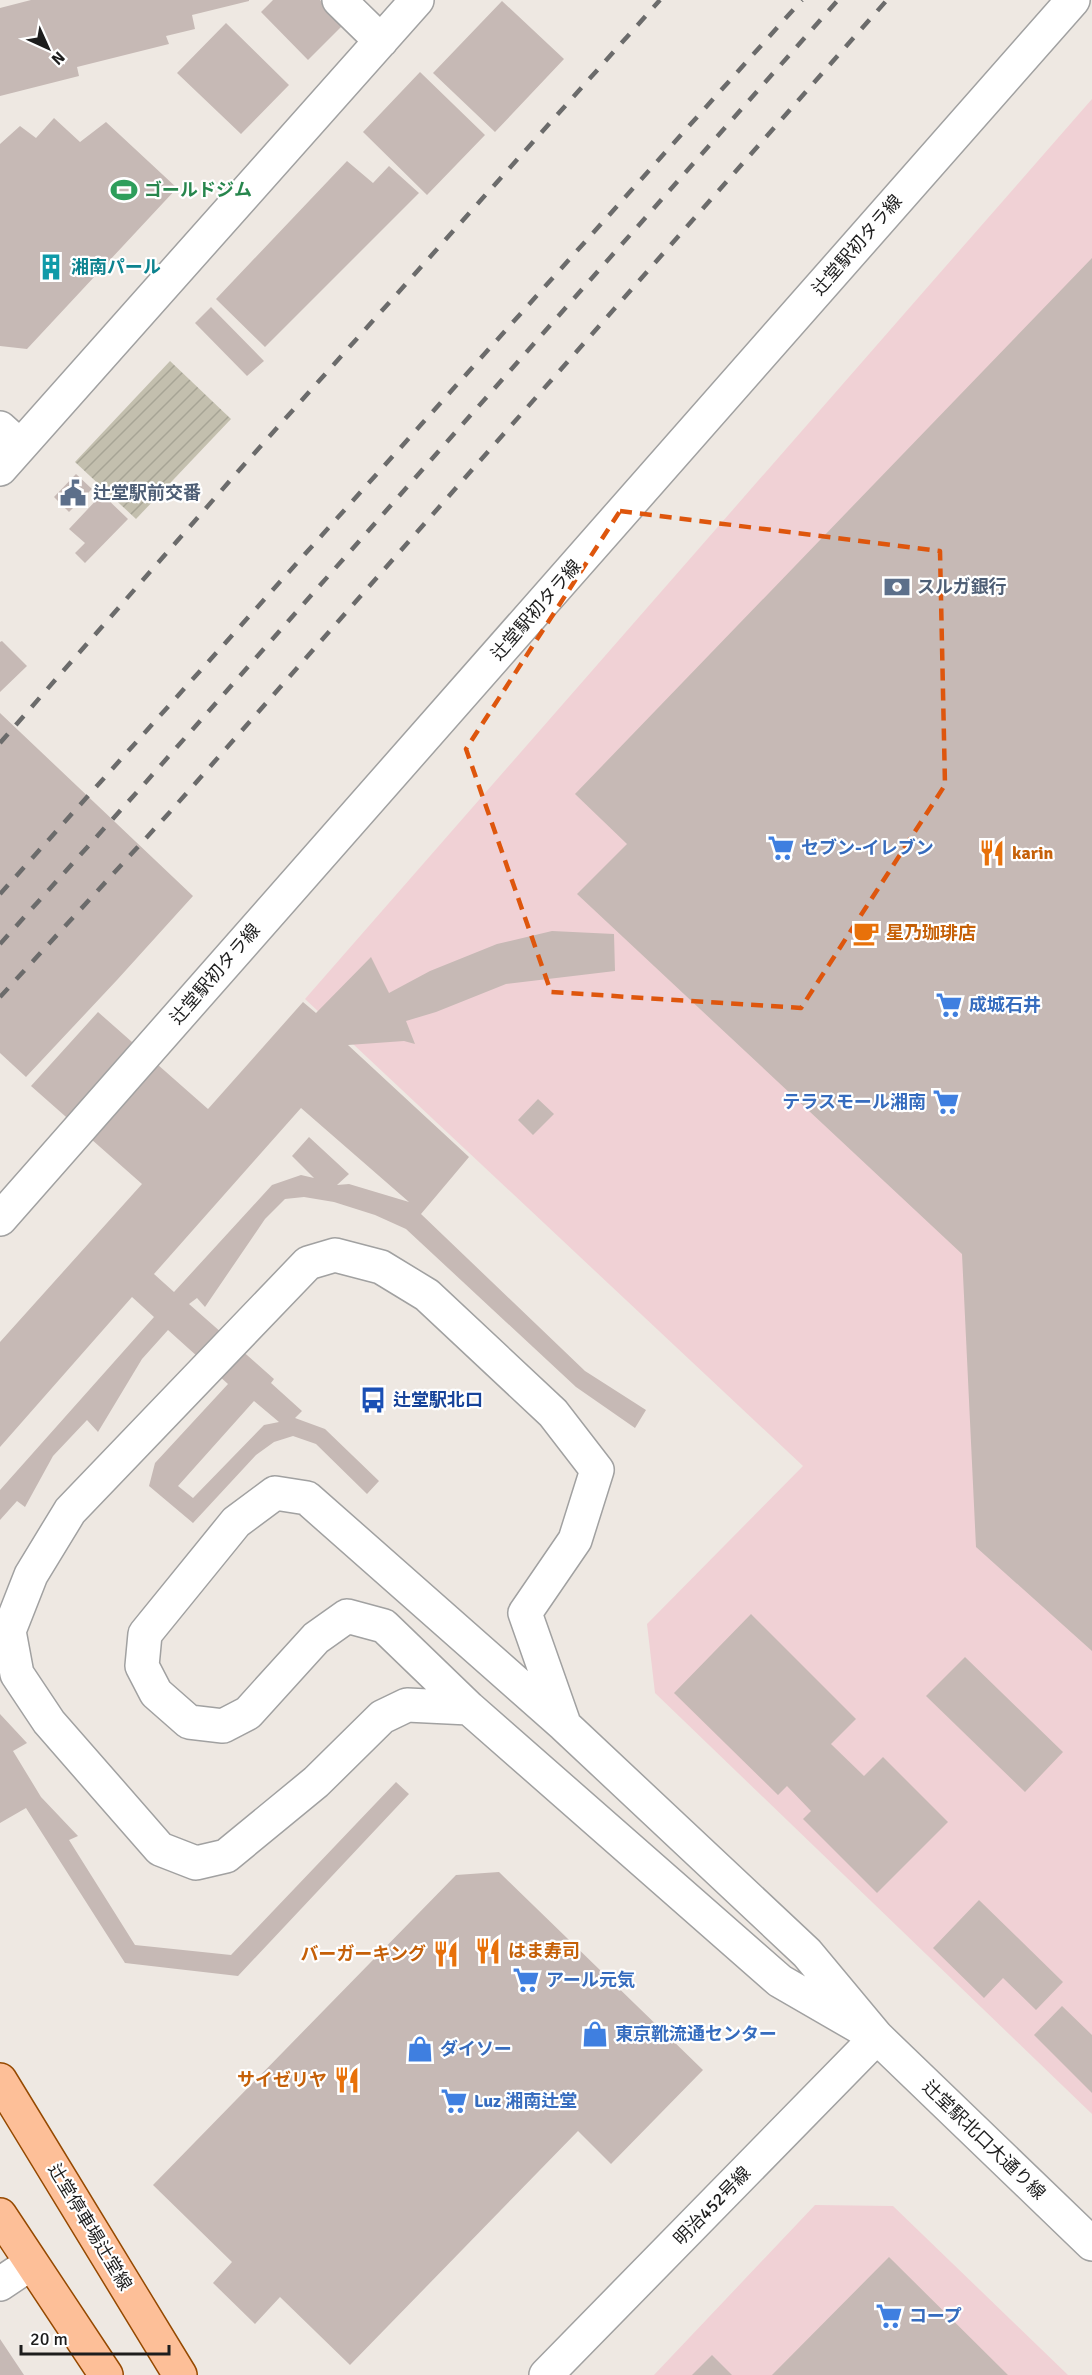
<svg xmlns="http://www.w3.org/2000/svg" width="1092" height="2375" viewBox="0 0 1092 2375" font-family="Signika,'Noto Sans JP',sans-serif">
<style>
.commercial{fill:#f0d1d5}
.construction{fill:url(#construction-furrows)}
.building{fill:#c6b9b5;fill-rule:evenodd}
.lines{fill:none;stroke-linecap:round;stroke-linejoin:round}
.minor-casing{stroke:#a1a1a1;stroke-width:36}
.major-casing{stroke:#954900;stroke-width:36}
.minor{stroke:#fff;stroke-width:33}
.major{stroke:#fdbf98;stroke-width:33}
.rail{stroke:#6b6b6b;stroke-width:4.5;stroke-dasharray:12 12;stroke-linecap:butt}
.marked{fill:none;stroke:#de560d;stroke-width:4.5;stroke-dasharray:12 8;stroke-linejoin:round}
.labels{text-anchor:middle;stroke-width:4.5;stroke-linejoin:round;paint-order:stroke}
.leisure-label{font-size:18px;font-weight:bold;fill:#27864d;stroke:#fff;text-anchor:start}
.street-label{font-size:18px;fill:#1d1d1d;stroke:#fff}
.culture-label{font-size:18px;font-weight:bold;fill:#0d838f;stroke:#fff;text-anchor:start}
.service-label{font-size:18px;font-weight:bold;fill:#4e5e75;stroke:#fff;text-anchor:start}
.shop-label{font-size:18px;font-weight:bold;fill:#366cbe;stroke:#fff;text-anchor:start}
.food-label{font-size:18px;font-weight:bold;fill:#c56008;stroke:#fff;text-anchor:start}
.transit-label{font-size:18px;font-weight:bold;fill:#164399;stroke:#fff;text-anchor:start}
</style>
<defs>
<pattern id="construction-furrows" width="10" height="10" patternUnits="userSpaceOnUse" patternTransform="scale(1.5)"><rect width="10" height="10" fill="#c3bfae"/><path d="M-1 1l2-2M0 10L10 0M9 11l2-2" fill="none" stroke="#a7a495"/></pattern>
</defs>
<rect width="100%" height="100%" fill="#eee8e2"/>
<!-- commercial -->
<path class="commercial" d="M1092 99V2114L655 1693 647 1624 803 1466 305 999Z
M815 2205 893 2206 1068 2375H654Z"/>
<!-- construction -->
<path class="construction" d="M170 361 231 419 136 519 75 462Z"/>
<!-- building -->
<path class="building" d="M31 0H249V1L192 15 195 29 166 36 169 44 77 67 79 76 0 96V8Z
M273 0H320L344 24 308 60 261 12Z
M502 1 564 59 495 132 433 73Z
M226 23 289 85 241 134 177 73Z
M420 72 485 135 427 195 363 132Z
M54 118 80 142 106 122 177 188 27 349 0 346V144L20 126 36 138Z
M347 161 373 183 389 166 419 193 265 347 216 299Z
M1092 258V1651L976 1547 962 1254 577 894 627 844 575 794Z
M211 307 264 361 247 376 195 323Z
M76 474 92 489 69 512 54 497Z
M102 494 128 519 85 563 75 553 85 543 69 529Z
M2 641 27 666 0 692V642Z
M0 713 193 896 117 980 26 1077 0 1053Z
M552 931 614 934 615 971 506 984 436 1012 406 1021 415 1044 404 1041 348 1045 469 1157 421 1214 585 1371 646 1410 635 1428 576 1387 406 1229 375 1215 334 1202 304 1197 285 1199 265 1219 205 1307 197 1298 189 1304 274 1379 271 1383 302 1411 295 1418 325 1429 379 1481 367 1494 316 1444 293 1436 274 1442 256 1455 193 1523 149 1486 155 1463 228 1384 168 1330 142 1359 98 1432 87 1420 53 1456 25 1507 17 1501 0 1520V1490L154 1317 132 1297 0 1447V1342L142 1184 31 1086 98 1012 208 1109 303 1002 316 1013 371 957 389 993 430 971 497 944ZM301 1108 409 1202 349 1184 337 1185 349 1174 309 1137 292 1156 314 1178 301 1175 272 1185 174 1292 154 1274ZM254 1401 279 1422 264 1425 193 1498 178 1486Z
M538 1099 554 1114 533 1135 518 1120Z
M751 1614 856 1719 831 1744 864 1776 883 1757 948 1822 877 1893 803 1819 811 1811 787 1786 778 1795 674 1693Z
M965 1657 1063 1752 1025 1792 926 1696Z
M0 1714 27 1743 13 1751 41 1797 78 1836 69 1840 135 1945 231 1955 396 1782 409 1794 238 1976 125 1963 26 1808 0 1823Z
M499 1872 703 2070 611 2164 578 2131 350 2365 280 2297 255 2324 213 2283 232 2262 153 2185 456 1875Z
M979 1900 1063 1982 1036 2010 1003 1978 984 1998 933 1948Z
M1062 2006 1092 2035V2093L1034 2035Z
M889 2257 1008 2375H772Z
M0 2339 24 2375H0Z
M712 2355 732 2375H692Z"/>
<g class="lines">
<!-- minor casing -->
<g class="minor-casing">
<path id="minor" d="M339 0 381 41
M0 428 20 446
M0 469 417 0
M0 1219 1073 0
M469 1708 407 1705 382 1717 316 1782 226 1856 196 1863 160 1849 49 1722 17 1674 9 1631 31 1575 70 1511 308 1263 335 1255 381 1267 427 1295 553 1413 597 1470 575 1540 525 1613 563 1721
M877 2037 780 1981 469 1708 384 1626 347 1616 316 1638 248 1713 223 1726 189 1722 156 1693 142 1666 145 1634 236 1522 275 1493 307 1498 564 1725 807 1953 877 2037 1092 2244
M0 2284 30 2264
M546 2375 877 2037"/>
</g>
<!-- major casing -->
<g class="major-casing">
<path id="major" d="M0 2080 180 2375
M0 2215 106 2375"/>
</g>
<!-- minor -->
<use href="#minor" class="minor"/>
<!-- major -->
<use href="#major" class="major"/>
<!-- rail -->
<path class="rail" d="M0 743 242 467 660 0
M0 894 802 0
M0 944 146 782 838 0
M0 997 169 813 887 0"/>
</g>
<!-- marked area -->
<path class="marked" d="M620 511 940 551 945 785 801 1008 551 992 466 749Z"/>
<!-- icons -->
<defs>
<g id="stadium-bare" transform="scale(2.07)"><path d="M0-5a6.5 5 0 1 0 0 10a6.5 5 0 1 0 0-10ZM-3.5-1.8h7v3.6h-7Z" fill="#2e9e5b" stroke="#fff" stroke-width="2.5" paint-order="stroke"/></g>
<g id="building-bare" transform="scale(2.07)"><path d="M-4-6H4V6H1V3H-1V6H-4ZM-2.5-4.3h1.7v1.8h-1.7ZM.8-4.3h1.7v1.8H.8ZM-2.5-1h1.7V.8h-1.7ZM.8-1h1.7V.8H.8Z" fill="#0f9aa8" stroke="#fff" stroke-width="2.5" paint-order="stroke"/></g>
<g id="civic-bare" transform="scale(2.07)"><path d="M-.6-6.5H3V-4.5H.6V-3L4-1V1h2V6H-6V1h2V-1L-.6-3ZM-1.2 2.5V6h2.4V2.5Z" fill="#5c6f8a" stroke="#fff" stroke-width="2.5" paint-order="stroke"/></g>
<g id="bank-bare" transform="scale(2.07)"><path d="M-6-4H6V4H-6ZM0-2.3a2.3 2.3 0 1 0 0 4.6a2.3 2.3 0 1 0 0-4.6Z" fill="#5c6f8a" stroke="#fff" stroke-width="2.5" paint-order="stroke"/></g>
<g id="supermarket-bare" transform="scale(2.07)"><path d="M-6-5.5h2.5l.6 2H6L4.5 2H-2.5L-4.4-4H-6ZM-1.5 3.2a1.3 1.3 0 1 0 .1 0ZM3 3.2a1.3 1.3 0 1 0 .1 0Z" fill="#3f7fe0" stroke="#fff" stroke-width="2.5" paint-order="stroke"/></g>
<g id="restaurant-bare" transform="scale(2.07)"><path d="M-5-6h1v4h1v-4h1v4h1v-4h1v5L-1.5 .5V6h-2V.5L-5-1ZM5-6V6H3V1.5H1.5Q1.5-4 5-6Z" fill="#e8710a" stroke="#fff" stroke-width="2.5" paint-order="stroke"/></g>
<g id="cafe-bare" transform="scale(2.07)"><path d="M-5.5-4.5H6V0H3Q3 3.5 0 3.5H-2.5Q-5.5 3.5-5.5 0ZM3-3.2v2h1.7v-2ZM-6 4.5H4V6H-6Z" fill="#e8710a" stroke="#fff" stroke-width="2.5" paint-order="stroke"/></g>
<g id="bus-bare" transform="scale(2.07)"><path d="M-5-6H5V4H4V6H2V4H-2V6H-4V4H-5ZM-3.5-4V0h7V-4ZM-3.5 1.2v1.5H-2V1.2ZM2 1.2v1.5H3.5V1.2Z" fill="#1a4fb4" stroke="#fff" stroke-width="2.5" paint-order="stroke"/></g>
<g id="shop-bare" transform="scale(2.07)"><path d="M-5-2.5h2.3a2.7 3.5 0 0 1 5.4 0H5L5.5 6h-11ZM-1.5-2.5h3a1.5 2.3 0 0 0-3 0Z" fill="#3f7fe0" stroke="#fff" stroke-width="2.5" paint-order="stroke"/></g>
</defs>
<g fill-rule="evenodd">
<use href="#stadium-bare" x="124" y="190"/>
<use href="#building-bare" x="51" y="267"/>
<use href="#civic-bare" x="73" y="493"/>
<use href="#bank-bare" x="897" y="587"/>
<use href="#supermarket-bare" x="781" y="848"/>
<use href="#restaurant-bare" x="992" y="853"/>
<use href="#cafe-bare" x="866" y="933"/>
<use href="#supermarket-bare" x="949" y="1005"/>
<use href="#supermarket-bare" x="946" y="1102"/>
<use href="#bus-bare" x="373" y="1400"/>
<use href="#restaurant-bare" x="488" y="1951"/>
<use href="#restaurant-bare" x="446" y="1954"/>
<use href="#supermarket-bare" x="526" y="1980"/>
<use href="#shop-bare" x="595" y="2034"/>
<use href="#shop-bare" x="420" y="2049"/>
<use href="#restaurant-bare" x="347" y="2080"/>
<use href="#supermarket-bare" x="454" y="2101"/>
<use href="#supermarket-bare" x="889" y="2316"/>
</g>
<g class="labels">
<!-- leisure labels -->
<g class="leisure-label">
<text x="144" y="196">ゴールドジム</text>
</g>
<!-- street labels -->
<g class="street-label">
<text transform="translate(857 245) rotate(-49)" y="6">辻堂駅初タラ線</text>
<text transform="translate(536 610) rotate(-49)" y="6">辻堂駅初タラ線</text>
<text transform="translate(215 974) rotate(-49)" y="6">辻堂駅初タラ線</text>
<text transform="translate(984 2140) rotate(44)" y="6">辻堂駅北口大通り線</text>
<text transform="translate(712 2206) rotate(-46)" y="6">明治452号線</text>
<text transform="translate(90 2227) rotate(59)" y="6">辻堂停車場辻堂線</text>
</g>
<!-- culture labels -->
<g class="culture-label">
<text x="71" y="273">湘南パール</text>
</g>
<!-- service labels -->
<g class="service-label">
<text x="93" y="499">辻堂駅前交番</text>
<text x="917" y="593">スルガ銀行</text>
</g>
<!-- shop labels -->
<g class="shop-label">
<text x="801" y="854">セブン-イレブン</text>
<text x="969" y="1011">成城石井</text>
<text x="926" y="1108" text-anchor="end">テラスモール湘南</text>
<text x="546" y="1986">アール元気</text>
<text x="615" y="2040">東京靴流通センター</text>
<text x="440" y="2055">ダイソー</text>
<text x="474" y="2107">Luz 湘南辻堂</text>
<text x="909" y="2322">コープ</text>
</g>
<!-- food labels -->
<g class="food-label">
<text x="1012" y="859">karin</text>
<text x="886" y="939">星乃珈琲店</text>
<text x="508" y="1957">はま寿司</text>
<text x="426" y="1960" text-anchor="end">バーガーキング</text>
<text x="327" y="2086" text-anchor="end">サイゼリヤ</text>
</g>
<!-- transit labels -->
<g class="transit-label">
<text x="393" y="1406">辻堂駅北口</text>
</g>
</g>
<!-- north arrow -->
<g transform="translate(48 48) rotate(135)" stroke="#ffffff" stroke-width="4.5" paint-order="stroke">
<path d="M0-4.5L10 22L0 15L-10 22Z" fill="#1d1d1d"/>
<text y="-9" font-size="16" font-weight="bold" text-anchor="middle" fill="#1d1d1d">N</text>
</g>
<!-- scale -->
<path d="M21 2345v9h148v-9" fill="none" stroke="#1d1d1d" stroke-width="3"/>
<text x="30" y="2345" font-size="18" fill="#1d1d1d" stroke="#ffffff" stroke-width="4.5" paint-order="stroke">20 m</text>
</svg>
